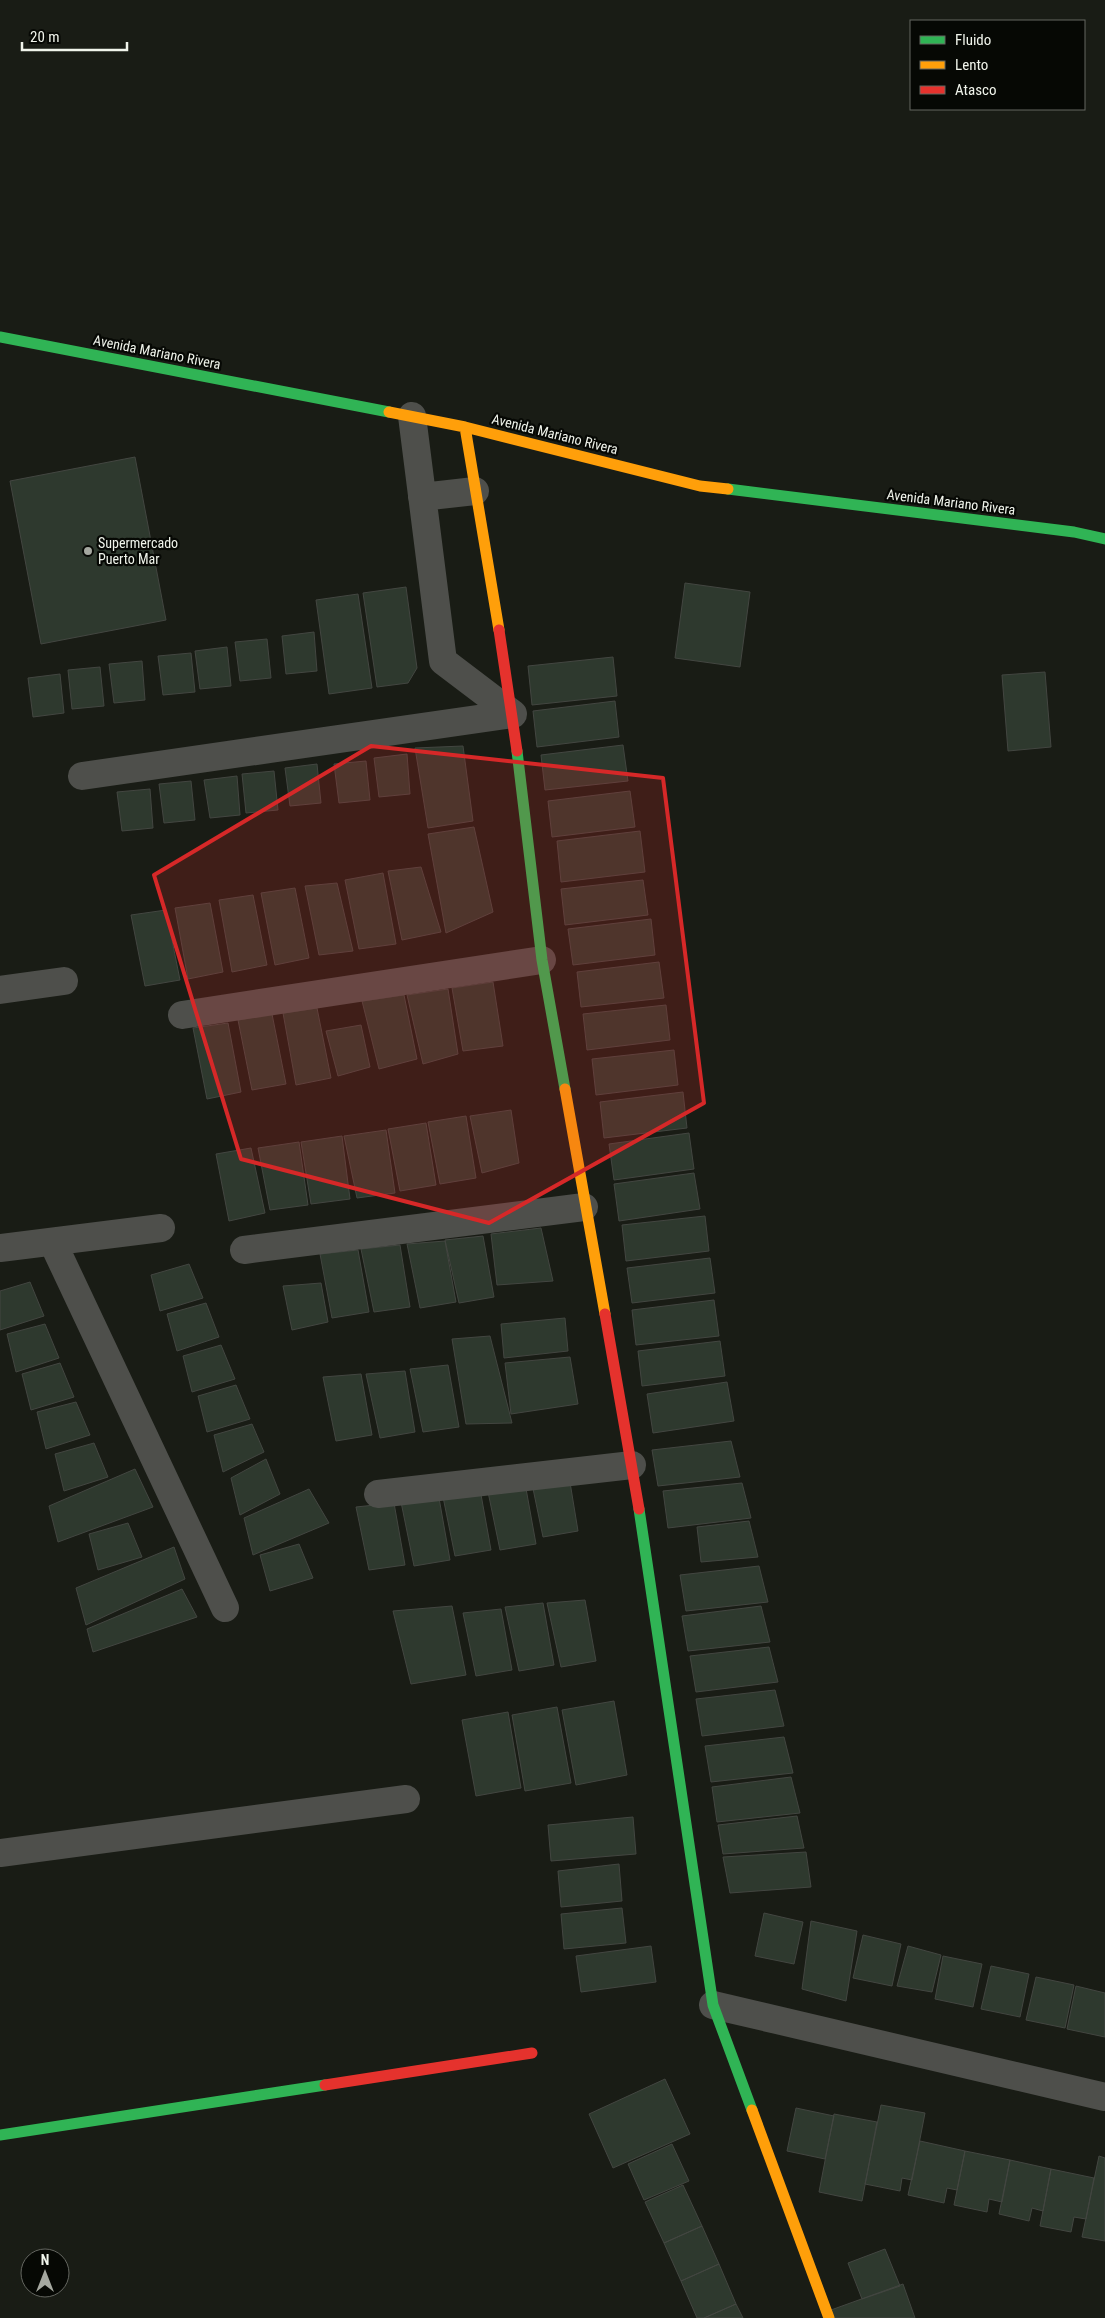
<svg xmlns="http://www.w3.org/2000/svg" width="1105" height="2318" viewBox="0 0 1105 2318" font-family="'Roboto Condensed',sans-serif">
<style>
.building{fill:#2e392e;stroke:#434641}
.lines{fill:none;stroke-linecap:round;stroke-linejoin:round}
.street{stroke:#4e4f4b;stroke-width:28}
.fast{stroke:#30b455;stroke-width:11}
.slow{stroke:#ff9f0a;stroke-width:11}
.jam{stroke:#e5322d;stroke-width:11}
.marked{fill:#d62828;fill-opacity:0.2;stroke:#d62828;stroke-width:4;stroke-linejoin:round}
.poi-dot{fill:#a5a8a0;stroke:#060804;stroke-width:2}
.labels{text-anchor:middle;stroke-width:4.5;stroke-linejoin:round;paint-order:stroke}
.street-label{font-size:14px;fill:#f0f4eb;stroke:#060804}
.poi-label{font-size:14px;fill:#f0f4eb;stroke:#060804;text-anchor:start}
</style>
<rect width="100%" height="100%" fill="#191c15"/>
<!-- building -->
<path class="building" d="M135 457 166 620 41 644 10 481Z
M685 583 750 592 740 667 675 658Z
M406 587 417 668 408 683 377 687 363 593Z
M358 594 372 688 329 694 316 600Z
M314 632 317 671 286 674 282 636Z
M267 639 271 678 240 681 235 642Z
M227 647 231 686 200 689 195 651Z
M191 653 195 692 163 695 158 656Z
M613 657 617 696 532 705 528 666Z
M142 661 145 700 114 703 109 664Z
M100 667 104 706 72 709 68 670Z
M1045 672 1051 747 1008 751 1002 675Z
M60 674 64 713 33 717 28 678Z
M615 701 619 737 537 747 533 711Z
M623 745 628 781 545 790 541 755Z
M463 746 473 821 428 828 415 748Z
M407 754 410 794 379 797 374 758Z
M366 761 370 800 339 803 334 764Z
M317 764 321 803 290 806 285 768Z
M274 771 278 810 246 813 242 774Z
M237 776 240 815 210 818 204 780Z
M191 781 195 820 164 823 159 784Z
M150 789 153 828 122 831 117 792Z
M630 791 635 827 552 837 548 801Z
M474 827 493 912 446 933 428 834Z
M640 831 645 872 561 882 557 841Z
M421 867 441 932 402 940 388 871Z
M383 873 396 944 359 949 345 880Z
M643 880 648 915 565 925 561 889Z
M337 883 353 951 319 955 305 886Z
M295 888 309 958 275 965 261 893Z
M253 895 267 965 232 972 219 900Z
M210 903 223 972 188 979 175 908Z
M166 910 180 980 145 986 131 915Z
M651 919 655 955 573 965 568 929Z
M659 962 664 998 581 1007 577 972Z
M493 982 503 1046 463 1051 452 988Z
M448 989 458 1054 423 1064 407 995Z
M404 995 417 1059 379 1069 362 1001Z
M666 1005 670 1040 587 1050 583 1014Z
M317 1008 331 1078 296 1085 283 1013Z
M272 1014 286 1084 252 1090 238 1020Z
M228 1023 241 1092 207 1099 193 1028Z
M361 1025 370 1067 338 1076 326 1031Z
M674 1050 678 1085 596 1095 592 1059Z
M683 1092 687 1128 604 1138 600 1102Z
M511 1110 519 1163 482 1173 470 1116Z
M466 1116 476 1178 440 1184 428 1122Z
M426 1123 436 1185 400 1191 388 1129Z
M386 1130 395 1193 357 1198 344 1136Z
M689 1133 694 1169 614 1180 609 1144Z
M342 1136 350 1199 311 1204 301 1142Z
M299 1142 308 1205 270 1210 258 1148Z
M251 1148 265 1213 229 1221 216 1154Z
M694 1173 700 1209 619 1221 614 1184Z
M705 1216 709 1251 626 1261 622 1225Z
M541 1228 553 1281 497 1285 491 1234Z
M483 1236 494 1297 459 1303 445 1240Z
M445 1241 456 1302 420 1308 407 1244Z
M400 1245 410 1307 374 1312 361 1249Z
M358 1250 369 1312 332 1318 320 1254Z
M710 1258 715 1293 632 1303 627 1268Z
M189 1264 203 1298 160 1311 151 1275Z
M30 1282 44 1316 0 1330V1291Z
M321 1283 328 1322 292 1330 283 1286Z
M714 1300 719 1336 636 1345 632 1310Z
M206 1303 219 1337 177 1351 167 1314Z
M565 1318 568 1351 504 1358 501 1324Z
M45 1324 59 1358 16 1372 7 1334Z
M490 1336 512 1423 466 1424 452 1339Z
M720 1341 725 1376 642 1386 638 1351Z
M221 1345 235 1379 192 1392 183 1356Z
M570 1357 578 1404 511 1414 505 1363Z
M60 1363 74 1397 31 1410 22 1374Z
M448 1365 459 1427 423 1432 410 1369Z
M405 1371 415 1432 380 1438 366 1374Z
M361 1374 372 1435 336 1441 323 1377Z
M727 1382 734 1421 653 1433 647 1394Z
M236 1385 250 1419 207 1432 198 1396Z
M76 1402 90 1435 46 1449 37 1412Z
M252 1424 264 1452 223 1472 214 1435Z
M731 1441 740 1477 658 1486 652 1450Z
M94 1443 108 1477 64 1491 55 1454Z
M266 1459 280 1494 240 1515 231 1478Z
M135 1469 153 1507 58 1542 49 1506Z
M568 1470 578 1531 543 1537 530 1474Z
M525 1483 536 1544 500 1550 487 1487Z
M742 1483 751 1518 668 1528 663 1491Z
M309 1489 329 1523 253 1555 244 1518Z
M480 1489 491 1550 455 1556 442 1492Z
M439 1498 450 1560 414 1566 401 1502Z
M394 1503 405 1565 369 1570 356 1507Z
M749 1521 758 1557 701 1562 697 1527Z
M128 1523 142 1557 98 1570 89 1534Z
M299 1544 313 1578 270 1591 260 1555Z
M174 1547 185 1579 86 1625 76 1588Z
M759 1566 768 1602 686 1611 680 1575Z
M182 1589 197 1617 93 1652 87 1629Z
M585 1600 596 1661 561 1667 547 1603Z
M543 1603 554 1665 519 1671 505 1607Z
M452 1606 466 1675 411 1684 393 1611Z
M761 1606 770 1642 688 1651 682 1616Z
M501 1609 512 1670 476 1676 463 1613Z
M769 1647 778 1682 696 1692 690 1656Z
M775 1690 784 1726 702 1736 696 1699Z
M614 1701 627 1775 576 1785 562 1710Z
M557 1707 571 1783 525 1791 512 1715Z
M508 1712 521 1788 476 1796 462 1720Z
M784 1737 793 1773 711 1782 705 1746Z
M791 1777 800 1813 717 1822 712 1787Z
M797 1816 804 1848 723 1854 718 1825Z
M633 1817 636 1854 551 1861 548 1825Z
M806 1852 811 1887 730 1893 723 1857Z
M619 1864 622 1901 561 1907 558 1871Z
M622 1908 626 1943 564 1949 561 1914Z
M764 1913 803 1922 794 1964 755 1956Z
M811 1921 857 1931 846 2001 802 1989Z
M863 1935 901 1944 892 1986 853 1978Z
M651 1946 656 1982 581 1992 576 1956Z
M908 1946 941 1955 932 1992 897 1986Z
M943 1956 982 1964 973 2007 935 1999Z
M991 1966 1029 1974 1020 2017 981 2009Z
M1036 1977 1074 1985 1065 2028 1026 2020Z
M1076 1986 1105 1993V2037L1067 2029Z
M665 2079 690 2134 613 2168 589 2114Z
M881 2105 925 2113 912 2180 902 2178 900 2191 865 2184Z
M796 2108 834 2116 825 2159 787 2151Z
M834 2114 877 2122 862 2201 819 2192Z
M920 2141 965 2151 957 2190 947 2188 944 2203 908 2195Z
M672 2144 689 2181 644 2200 628 2164Z
M965 2151 1010 2160 1002 2202 989 2199 987 2212 954 2205Z
M1099 2156 1105 2158V2241L1082 2237Z
M1010 2160 1051 2169 1043 2211 1032 2208 1029 2221 999 2214Z
M1051 2169 1094 2178 1086 2219 1074 2217 1071 2232 1040 2226Z
M683 2185 702 2226 664 2243 645 2202Z
M702 2226 719 2264 681 2281 664 2243Z
M885 2249 900 2286 862 2299 848 2263Z
M719 2264 736 2304 704 2318H697L681 2281Z
M903 2284 915 2318H834L831 2310Z
M736 2304 743 2318H704Z"/>
<g class="lines">
<!-- street -->
<path class="street" d="M412 416 443 661 513 714
M422 497 475 491
M82 776 513 714
M0 990 64 981
M182 1015 542 960
M53 1243 225 1608
M0 1248 161 1228
M244 1250 584 1207
M378 1494 632 1465
M0 1853 406 1799
M713 2005 1105 2097"/>
<!-- fast -->
<path class="fast" d="M0 337 389 412
M728 489 1074 532 1105 539
M517 751 542 960 565 1089
M639 1509 713 2005 752 2110
M0 2135 325 2085"/>
<!-- slow -->
<path class="slow" d="M389 412 465 427 700 486 728 489
M465 427 499 630
M565 1089 605 1314
M752 2110 829 2318"/>
<!-- jam -->
<path class="jam" d="M499 630 517 751
M605 1314 639 1509
M325 2085 532 2053"/>
</g>
<!-- marked area -->
<path class="marked" d="M371 746 663 778 704 1103 489 1223 241 1159 154 875Z"/>
<!-- markers -->
<circle class="poi-dot" cx="88" cy="551" r="5"/>
<g class="labels">
<!-- street labels -->
<g class="street-label">
<text transform="translate(157 352) rotate(11)" y="5">Avenida Mariano Rivera</text>
<text transform="translate(555 434) rotate(14)" y="5">Avenida Mariano Rivera</text>
<text transform="translate(951 502) rotate(7)" y="5">Avenida Mariano Rivera</text>
</g>
<!-- poi labels -->
<g class="poi-label">
<text x="98" y="548">Supermercado<tspan x="98" dy="16">Puerto Mar</tspan></text>
</g>
</g>
<!-- legend -->
<rect x="910" y="20" width="175" height="90" fill="#060804" stroke="#646660"/>
<rect x="920" y="36" width="25" height="8" fill="#30b455" stroke="#646660"/>
<text x="955" y="45" font-size="15" fill="#f0f4eb">Fluido</text>
<rect x="920" y="61" width="25" height="8" fill="#ff9f0a" stroke="#646660"/>
<text x="955" y="70" font-size="15" fill="#f0f4eb">Lento</text>
<rect x="920" y="86" width="25" height="8" fill="#e5322d" stroke="#646660"/>
<text x="955" y="95" font-size="15" fill="#f0f4eb">Atasco</text>
<!-- north arrow -->
<g transform="translate(45 2273)"><circle r="24" fill="#060804" stroke="#646660"/>
<path d="M0-4L9 19L0 12L-9 19Z" fill="#a5a8a0"/>
<text y="-8" font-size="14" font-weight="bold" text-anchor="middle" fill="#f0f4eb">N</text>
</g>
<!-- scale -->
<path d="M22 42v8h105v-8" fill="none" stroke="#f0f4eb" stroke-width="2.5"/>
<text x="30" y="42" font-size="15" fill="#f0f4eb" stroke="#060804" stroke-width="4" paint-order="stroke">20 m</text>
</svg>
